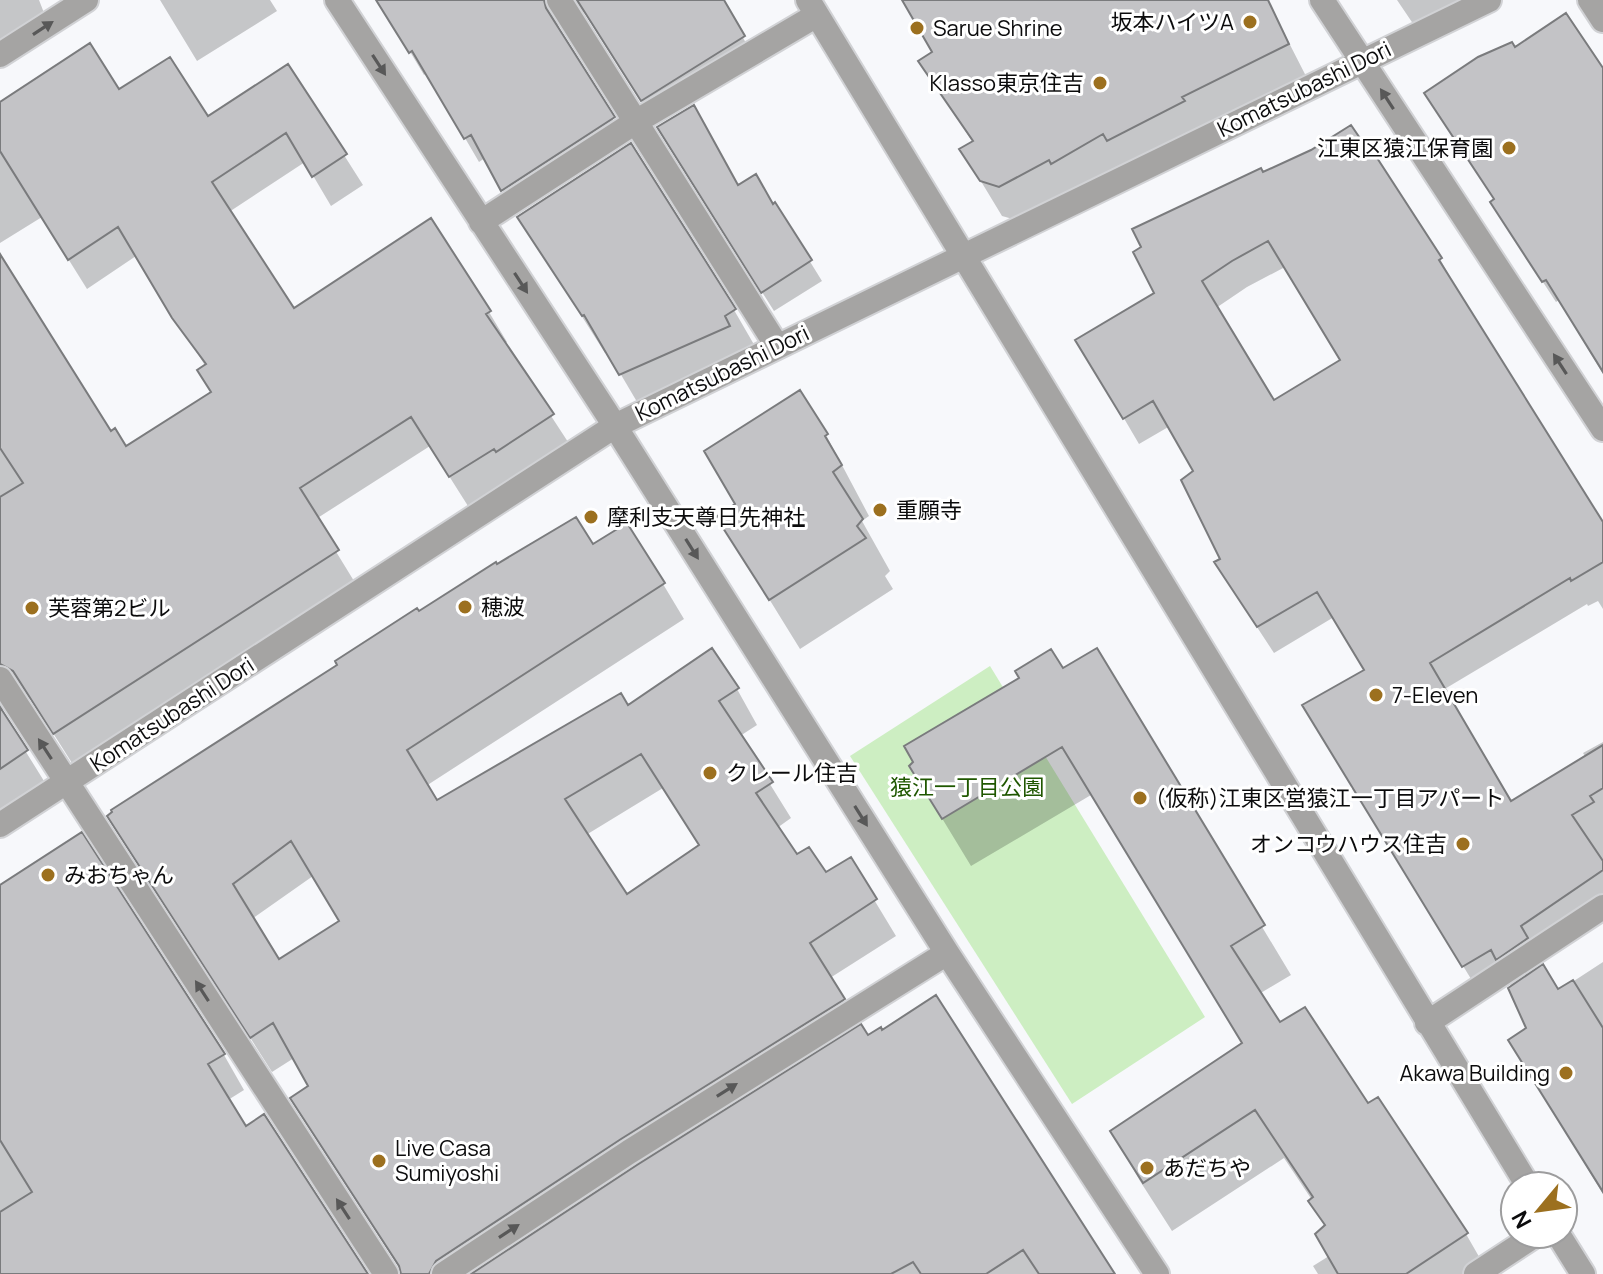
<svg xmlns="http://www.w3.org/2000/svg" width="1603" height="1274" viewBox="0 0 1603 1274" font-family="Manrope,'Noto Sans JP',sans-serif">
<style>
.green{fill:#cdeec2}
.shadow{fill:#0003;fill-rule:evenodd}
.building{fill:#c3c3c6;stroke:#7a7b7d;stroke-width:2;fill-rule:evenodd}
.lines{fill:none;stroke-linecap:round;stroke-linejoin:round}
.minor-casing{stroke:#d1d2d5;stroke-width:28}
.minor{stroke:#a5a4a3;stroke-width:24}
.oneway{fill:#585858}
.poi-dot{fill:#9c701f;stroke:#fff;stroke-width:3}
.labels{text-anchor:middle;stroke-width:6;stroke-linejoin:round;paint-order:stroke}
.poi-label{font-size:22px;fill:#0b0b0c;stroke:#fff;text-anchor:start}
.street-label{font-size:22px;fill:#0b0b0c;stroke:#fff}
.park-label{font-size:22px;fill:#1f5700;stroke:#fff}
</style>
<rect width="100%" height="100%" fill="#f7f8fb"/>
<!-- green -->
<path class="green" d="M990 666 1205 1017 1072 1104 850 756Z"/>
<!-- shadow -->
<path class="shadow" d="M0 0H39L46 18 0 49Z
M160 0H270L277 11 197 61Z
M379 0H722L756 61 656 124 588 16 580 10H565L558 18 559 32 627 142 516 214 485 158 479 162 427 73 424 75Z
M905 0H1267L1308 80 1020 221 1002 216 962 150 973 143 921 61 935 53Z
M1397 0H1470L1420 34Z
M1515 50 1603 72V374L1559 300 1556 302 1505 224 1495 201Z
M288 67 363 185 331 206 305 162 229 212 294 311 430 221 489 312 507 342 504 344 570 445 515 481 513 477 468 506 430 446 316 519 354 581 72 763 32 700 18 694 3 704V715L44 781 0 809V289L111 434 126 449 213 394 206 367 136 256 87 289 42 217 0 243V104L118 92 207 119Z
M671 147 738 187 772 206 775 205 822 281 774 311Z
M1260 171 1440 259 1455 286 1453 287 1601 523 1603 522V609L1598 601 1588 606 1587 604 1443 690 1510 804 1586 758 1583 753 1603 742V907L1534 954 1557 992 1603 962V1194L1526 1067 1528 1029 1507 976 1479 992 1320 732 1366 671 1334 617 1274 653 1232 589 1196 472 1170 426 1139 444 1078 340 1157 294ZM1285 267 1342 361 1273 403 1216 308 1247 287Z
M519 217 734 310 756 348 643 412 607 351 605 353Z
M826 435 869 516 862 521 890 571 885 576 893 589 800 649 719 518Z
M592 547 663 584 684 619 426 786 436 803 628 708 737 689 757 725 740 736 791 818 777 828 797 857 825 875 850 860 896 936 830 978 860 1028 1113 1274H403L292 1099 311 1087 294 1058 272 1072 109 816 419 613ZM663 788 700 847 626 897 586 835ZM313 876 341 922 279 962 252 919Z
M1096 651 1291 975 1259 994 1280 1025 1368 1106 1466 1234 1489 1274H1318L1313 1266 1329 1256 1325 1227 1310 1201 1312 1200 1284 1158 1172 1231 1140 1181 1112 1132 1244 1045 1091 795 971 866 940 815 1062 670Z
M0 887 224 1055 244 1090 228 1100 246 1129 366 1274H0Z"/>
<!-- building -->
<path class="building" d="M376 0H544L546 8 615 117 501 191 471 135 464 139 412 51 409 53Z
M577 0H724L745 36 641 101Z
M902 0H1268L1289 44 1182 97 1185 101 1107 141 1103 134 1051 164 1049 160 999 187 980 181 959 149 973 141 918 61 932 52Z
M1566 13 1603 68V372L1546 280 1542 282 1490 202 1494 199 1424 93 1478 57 1512 42 1515 47Z
M90 43 119 89 170 57 208 116 288 64 347 154 312 177 286 133 212 182 294 308 431 218 491 311 486 314 554 414 496 452 494 449 449 477 411 417 300 488 339 550 53 734 13 671 0 664V497L23 483 0 448V254L111 431 115 428 126 446 211 392 197 370 206 364 172 318 118 227 68 260 0 151V102Z
M694 105 738 185 756 174 773 204 775 202 812 260 761 293 657 127Z
M1351 125 1364 144H1368L1442 258 1439 260 1603 522V562L1571 581 1570 578 1430 663 1511 801 1603 745V788L1590 796 1594 802 1572 815 1603 861V870L1521 926 1528 938 1496 960 1491 950 1462 967 1302 705 1364 670 1317 592 1257 627 1214 562 1220 559 1181 480 1193 471 1153 401 1123 419 1075 340 1154 293 1133 252 1141 247 1132 229 1261 168 1263 172 1311 150ZM1268 241 1340 360 1274 400 1202 281 1232 261Z
M631 143 736 309 725 316 730 326 619 375 584 315 582 316 517 217Z
M800 390 828 434 825 436 842 465 833 472 863 519 857 526 866 538 769 600 716 517 735 504 704 451Z
M576 517 593 544 627 523 665 583 407 750 437 800 621 693 628 705 712 648 739 688 719 701 773 782 756 793 797 854 809 847 826 872 851 857 877 899 810 943 845 999 621 1139 436 1261 429 1274H401L399 1266 290 1098 308 1086 273 1023 250 1038 107 816 112 812 111 810 337 665 335 661 417 608 419 611 496 562 497 564ZM641 754 699 845 627 894 565 799ZM291 841 339 921 279 959 233 884Z
M1097 648 1265 925 1231 946 1280 1022 1305 1007 1368 1103 1378 1097 1468 1233 1406 1274H1338L1315 1234 1325 1225 1308 1201 1313 1197 1255 1110 1143 1183 1110 1131 1242 1043 1062 747 942 819 909 766 913 762 904 746 1019 678 1015 671 1051 649 1063 668Z
M0 707 28 750 0 769Z
M82 832 225 1054 208 1064 246 1126 264 1114 368 1274H0V1212L32 1192 0 1140V885Z
M1543 964 1558 989 1573 980 1603 1028V1192L1508 1040 1526 1028 1508 988Z
M936 995 1115 1274H1039L1023 1250 986 1274H921L913 1262 891 1274H471L637 1165 861 1024 868 1035 881 1027 882 1030Z"/>
<g class="lines">
<!-- minor casing -->
<g class="minor-casing">
<path id="minor" d="M337 0 606 412 947 953 1157 1274
M559 0 777 346
M808 0 1528 1186
M1322 0 1603 429
M1590 0 1603 20
M0 55 86 0
M481 222 637 121 817 15
M0 679 386 1274
M0 825 615 426 1489 0
M1427 1023 1603 907
M1558 1234 1583 1274
M444 1274 629 1152 947 953
M1476 1274 1537 1234"/>
</g>
<!-- minor -->
<use href="#minor" class="minor"/>
</g>
<!-- one-way arrows -->
<defs><path id="oneway-solid" d="M-6-.8H1V-3.2L6.5 0L1 3.2V.8H-6Z" transform="scale(2)"/></defs>
<g class="oneway">
<use href="#oneway-solid" transform="translate(43 28) rotate(-33)"/>
<use href="#oneway-solid" transform="translate(379 65) rotate(57)"/>
<use href="#oneway-solid" transform="translate(1387 99) rotate(-123)"/>
<use href="#oneway-solid" transform="translate(521 283) rotate(57)"/>
<use href="#oneway-solid" transform="translate(1560 364) rotate(-123)"/>
<use href="#oneway-solid" transform="translate(692 549) rotate(58)"/>
<use href="#oneway-solid" transform="translate(45 749) rotate(-123)"/>
<use href="#oneway-solid" transform="translate(861 816) rotate(58)"/>
<use href="#oneway-solid" transform="translate(202 991) rotate(-123)"/>
<use href="#oneway-solid" transform="translate(727 1090) rotate(-32)"/>
<use href="#oneway-solid" transform="translate(343 1209) rotate(-123)"/>
<use href="#oneway-solid" transform="translate(509 1231) rotate(-33)"/>
</g>
<!-- markers -->
<g class="poi-dot">
<circle cx="1250" cy="22" r="8"/>
<circle cx="917" cy="28" r="8"/>
<circle cx="1100" cy="83" r="8"/>
<circle cx="1509" cy="148" r="8"/>
<circle cx="880" cy="510" r="8"/>
<circle cx="591" cy="517" r="8"/>
<circle cx="465" cy="607" r="8"/>
<circle cx="32" cy="608" r="8"/>
<circle cx="1376" cy="695" r="8"/>
<circle cx="710" cy="773" r="8"/>
<circle cx="1140" cy="798" r="8"/>
<circle cx="1463" cy="844" r="8"/>
<circle cx="48" cy="875" r="8"/>
<circle cx="1566" cy="1073" r="8"/>
<circle cx="379" cy="1161" r="8"/>
<circle cx="1147" cy="1168" r="8"/>
</g>
<g class="labels">
<!-- poi labels -->
<g class="poi-label">
<text x="1234" y="30" text-anchor="end">坂本ハイツA</text>
<text x="933" y="36">Sarue Shrine</text>
<text x="1084" y="91" text-anchor="end">Klasso東京住吉</text>
<text x="1493" y="156" text-anchor="end">江東区猿江保育園</text>
<text x="896" y="518">重願寺</text>
<text x="607" y="525">摩利支天尊日先神社</text>
<text x="481" y="615">穂波</text>
<text x="48" y="616">芙蓉第2ビル</text>
<text x="1392" y="703">7-Eleven</text>
<text x="726" y="781">クレール住吉</text>
<text x="1156" y="806">(仮称)江東区営猿江一丁目アパート</text>
<text x="1447" y="852" text-anchor="end">オンコウハウス住吉</text>
<text x="64" y="883">みおちゃん</text>
<text x="1550" y="1081" text-anchor="end">Akawa Building</text>
<text x="395" y="1156">Live Casa<tspan x="395" dy="25">Sumiyoshi</tspan></text>
<text x="1163" y="1176">あだちや</text>
</g>
<!-- street labels -->
<g class="street-label">
<text transform="translate(1304 89) rotate(-26)" y="8">Komatsubashi Dori</text>
<text transform="translate(722 373) rotate(-26)" y="8">Komatsubashi Dori</text>
<text transform="translate(172 714) rotate(-33)" y="8">Komatsubashi Dori</text>
</g>
<!-- park labels -->
<g class="park-label">
<text x="967" y="795">猿江一丁目公園</text>
</g>
</g>
<!-- north arrow -->
<g transform="translate(1539 1210) rotate(241)"><circle r="38" fill="#ffffff" stroke="#9d9d9e" stroke-width="2"/>
<path d="M0-6L14 30L0 20L-14 30Z" fill="#9c701f"/>
<text y="-12" font-size="22" font-weight="bold" text-anchor="middle" fill="#0b0b0c">N</text>
</g>
</svg>
